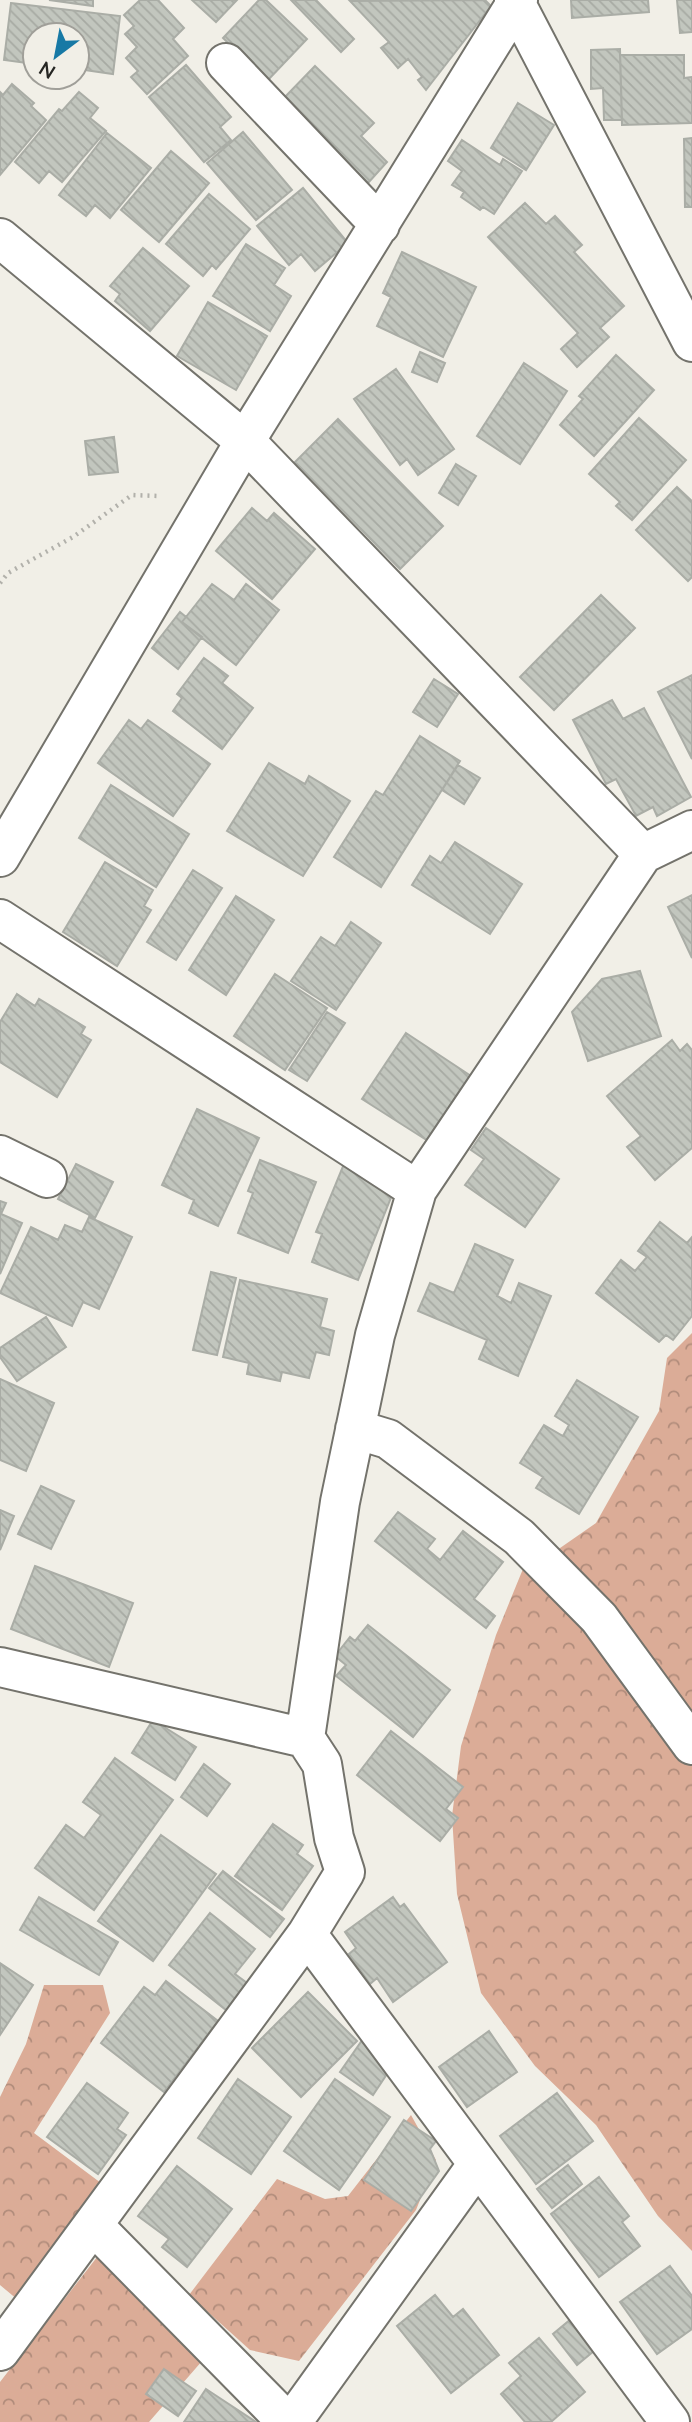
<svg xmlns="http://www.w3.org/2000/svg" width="692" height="2422" viewBox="0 0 692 2422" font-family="Lato,sans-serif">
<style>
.forest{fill:url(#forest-crowns)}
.building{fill:url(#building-back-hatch);stroke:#aaada6;stroke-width:2}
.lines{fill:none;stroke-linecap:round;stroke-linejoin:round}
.street-casing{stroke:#74736c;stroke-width:42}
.path{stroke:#b2b1ab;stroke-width:4.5;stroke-dasharray:2 5;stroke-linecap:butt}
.street{stroke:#fff;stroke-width:38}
</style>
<defs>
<pattern id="forest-crowns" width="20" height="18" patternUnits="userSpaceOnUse" patternTransform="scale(1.75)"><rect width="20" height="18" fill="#dbac97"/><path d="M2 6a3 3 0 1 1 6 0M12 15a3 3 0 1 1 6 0" fill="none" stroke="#b18c7b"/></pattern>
<pattern id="building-back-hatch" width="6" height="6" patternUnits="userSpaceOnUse" patternTransform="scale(1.75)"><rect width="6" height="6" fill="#c2c6be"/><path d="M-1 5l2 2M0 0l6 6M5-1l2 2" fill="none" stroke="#a7aaa3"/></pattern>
</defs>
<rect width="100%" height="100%" fill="#f1efe7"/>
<!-- forest -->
<path class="forest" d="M692 1333V1727L550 1555 596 1523 659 1411 667 1358Z
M525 1564 588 1626 692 1760V2251L658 2216 596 2125 535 2066 481 1993 457 1894 452 1816 461 1746 496 1635Z
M44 1985H103L110 2013 34 2133 105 2186 24 2305 0 2285V2097L26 2044Z
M411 2115 436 2160 416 2210 299 2361 250 2350 189 2295 277 2179 325 2199 348 2196Z
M101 2252 209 2353 149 2422H0V2382Z"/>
<!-- building -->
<path class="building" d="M49 0H93V6Z
M140 0H158L184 28 173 39 188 56 147 94 131 77 138 71 126 58 137 47 125 34 134 26 124 15Z
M192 0H237L216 22Z
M259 0H266L307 39 267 81 223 38Z
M291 0H316L354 39 341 52Z
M485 0 491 6 426 90 418 80 422 77 408 59 398 68 381 48 389 42 350 1Z
M571 0H648L649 12 572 18Z
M677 0H692V32L680 33Z
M11 3 120 16 113 74 77 69V35H35V64L4 60Z
M620 49 622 120H604L603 88 591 89V50Z
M620 55H684V78L692 77V123L622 125Z
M186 65 231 117 220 127 231 140 204 162 149 97Z
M315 66 374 123 361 136 387 162 368 183 282 100Z
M12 84 34 103 31 106 46 120 0 175V92L3 95Z
M79 92 98 108 90 118 106 131 62 182 49 171 39 183 15 162 59 109 62 111Z
M518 103 554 125 526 170 491 148Z
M243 132 292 190 256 220 207 163Z
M107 133 151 168 110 218 95 205 86 216 59 195Z
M692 138V207H685L684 139Z
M462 140 500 165 503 159 522 171 494 214 483 207 480 210 461 197 464 192 452 185 462 171 448 161Z
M171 151 209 183 159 242 121 210Z
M303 188 348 243 315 271 301 254 289 265 257 226Z
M209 194 250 229 216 269 212 265 203 276 166 244Z
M525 203 546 224 555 216 582 245 574 252 624 306 600 328 609 337 577 367 561 349 578 333 488 237Z
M246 244 285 268 274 285 291 296 270 331 213 296Z
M143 248 189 286 150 331 115 301 120 294 110 286Z
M402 252 476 287 443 357 377 326 391 297 383 293Z
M208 302 267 336 236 390 177 356Z
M420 352 445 363 437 382 412 372Z
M616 355 654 390 594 456 560 425 583 399 579 396Z
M524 363 567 391 520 464 477 436Z
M396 369 454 449 418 475 407 459 400 465 354 399Z
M639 418 686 460 632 520 616 506 620 502 589 474Z
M338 419 443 526 400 569 295 462Z
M114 437 118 472 89 475 85 441Z
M456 464 476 476 458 505 439 493Z
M677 487 692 501V577L688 581 636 530Z
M252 508 267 521 274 513 315 549 272 599 216 551Z
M212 584 234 600 246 584 279 610 236 665 182 622Z
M601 595 635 628 554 710 520 677Z
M180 612 186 617 182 622 202 637 178 669 152 648Z
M204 658 228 676 222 683 253 708 222 749 173 711 182 698 177 694Z
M692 675V759L658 692Z
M434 679 458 694 437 727 413 712Z
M612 700 623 719 644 708 691 797 657 816 653 807 636 816 616 779 606 784 573 720Z
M129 720 141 729 148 720 210 764 173 816 98 763Z
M420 736 460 761 381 887 334 857 376 791 383 795Z
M269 763 305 784 309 776 350 801 303 876 227 831Z
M458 765 480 778 464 804 442 790Z
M111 785 189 834 156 887 79 838Z
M455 842 522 884 490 934 412 885 430 856 441 863Z
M105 862 153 890 144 906 151 910 117 966 63 932Z
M193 870 222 888 176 960 147 942Z
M692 895V958L668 907Z
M236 896 274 920 226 995 189 970Z
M351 922 381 943 336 1010 291 981 321 937 335 946Z
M640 971 661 1036 588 1061 572 1012 602 979Z
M275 974 327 1008 285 1070 234 1036Z
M17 994 35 1006 39 999 85 1027 81 1034 91 1040 57 1097 0 1062V1022Z
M327 1012 345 1023 307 1081 289 1070Z
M406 1033 471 1076 428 1141 362 1099Z
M672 1040 680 1051 687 1044 692 1050V1148L655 1180 627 1147 641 1136 607 1096Z
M197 1109 259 1138 218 1226 189 1213 194 1200 162 1185Z
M486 1128 559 1179 525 1227 465 1185 484 1159 471 1150Z
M346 1159 398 1180 358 1280 312 1262 322 1234 316 1232Z
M260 1160 316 1182 288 1253 238 1233 253 1193 248 1191Z
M76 1164 113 1182 95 1218 58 1199Z
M0 1201 6 1203 1 1214 22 1223 0 1274Z
M89 1217 132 1237 99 1309 83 1302 72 1326 0 1293 31 1227 58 1240 65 1225 82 1232Z
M660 1222 687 1243 692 1237V1316L673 1340 666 1335 659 1342 596 1293 621 1260 635 1271 647 1257 638 1251Z
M475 1244 513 1260 497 1296 511 1303 519 1283 551 1296 518 1376 479 1359 487 1340 418 1311 430 1283 454 1293Z
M211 1272 236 1278 217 1355 193 1350Z
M240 1280 327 1299 320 1327 334 1331 329 1355 316 1352 309 1378 282 1372 280 1381 247 1374 249 1363 223 1357Z
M46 1317 66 1347 17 1381 0 1357V1348Z
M0 1379 54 1403 26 1471 0 1460Z
M577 1380 638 1417 579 1514 536 1488 543 1477 520 1463 544 1425 563 1436 569 1425 555 1416Z
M41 1486 74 1501 51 1549 18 1534Z
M0 1510 14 1516 0 1550Z
M398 1512 435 1539 427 1549 440 1560 463 1531 503 1562 474 1599 495 1616 486 1628 375 1541Z
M35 1566 133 1603 109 1667 11 1629Z
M368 1625 450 1690 413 1737 336 1676 346 1665 335 1656 350 1637 355 1641Z
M153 1720 196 1747 175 1780 132 1753Z
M391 1731 463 1787 446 1809 458 1818 440 1841 357 1775Z
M115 1758 173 1800 94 1910 35 1868 66 1825 84 1838 101 1815 83 1802Z
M204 1764 230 1784 207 1816 181 1797Z
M273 1824 303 1845 297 1854 313 1866 282 1910 235 1876Z
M161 1835 216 1874 153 1961 98 1921Z
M223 1871 284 1919 270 1937 209 1888Z
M39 1897 118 1942 99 1975 20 1930Z
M393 1897 400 1907 404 1904 447 1962 393 2002 377 1978 370 1984 349 1954 356 1948 345 1932Z
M210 1913 255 1949 235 1974 247 1983 226 2010 169 1965Z
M0 1963 33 1985 0 2035Z
M166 1981 218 2021 164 2092 101 2043 144 1987 155 1995Z
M308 1992 357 2041 301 2097 252 2048Z
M489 2031 517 2072 467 2107 439 2067Z
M365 2036 389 2071 373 2095 340 2072Z
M238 2079 291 2117 251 2174 198 2138Z
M335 2079 390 2117 339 2190 284 2151Z
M87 2083 128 2113 117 2129 126 2135 98 2174 47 2137Z
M557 2093 593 2141 536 2184 500 2136Z
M404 2120 436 2141 430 2149 439 2171 411 2211 364 2180Z
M568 2165 582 2184 552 2208 537 2189Z
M177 2166 232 2209 187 2267 162 2247 169 2239 138 2216Z
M599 2177 629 2216 622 2222 640 2246 599 2277 551 2214Z
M670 2266 692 2296V2329L657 2354 620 2302Z
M435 2295 453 2317 463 2309 499 2355 451 2393 397 2326Z
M571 2319 595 2350 577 2365 553 2334Z
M539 2338 585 2392 551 2422H525L501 2394 521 2376 509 2363Z
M164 2369 196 2391 178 2416 146 2394Z
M206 2389 256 2422H184Z"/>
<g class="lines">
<!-- street casing -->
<g class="street-casing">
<path id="street" d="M514 0 692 342
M226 63 380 225
M0 238 245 441 643 854
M0 857 245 441 518 0
M0 919 417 1190
M0 1155 47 1178
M355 1429 388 1439 519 1537 599 1618 692 1745
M0 1667 305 1738
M93 2225 287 2422
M0 2351 307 1934
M292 2422 477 2165
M670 2422 307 1934 345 1872 334 1838 322 1764 305 1738 340 1502 375 1335 417 1190 643 854 692 830"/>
</g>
<!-- path -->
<path class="path" d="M0 583 8 573 73 537 132 495 159 496"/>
<!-- street -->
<use href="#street" class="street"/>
</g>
<!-- north arrow -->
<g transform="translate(56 56) rotate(212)"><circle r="33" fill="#f1efe7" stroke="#a09f99" stroke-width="2"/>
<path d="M0-5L12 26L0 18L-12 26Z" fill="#1779a5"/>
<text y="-10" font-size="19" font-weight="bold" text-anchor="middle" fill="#262623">N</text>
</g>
</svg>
